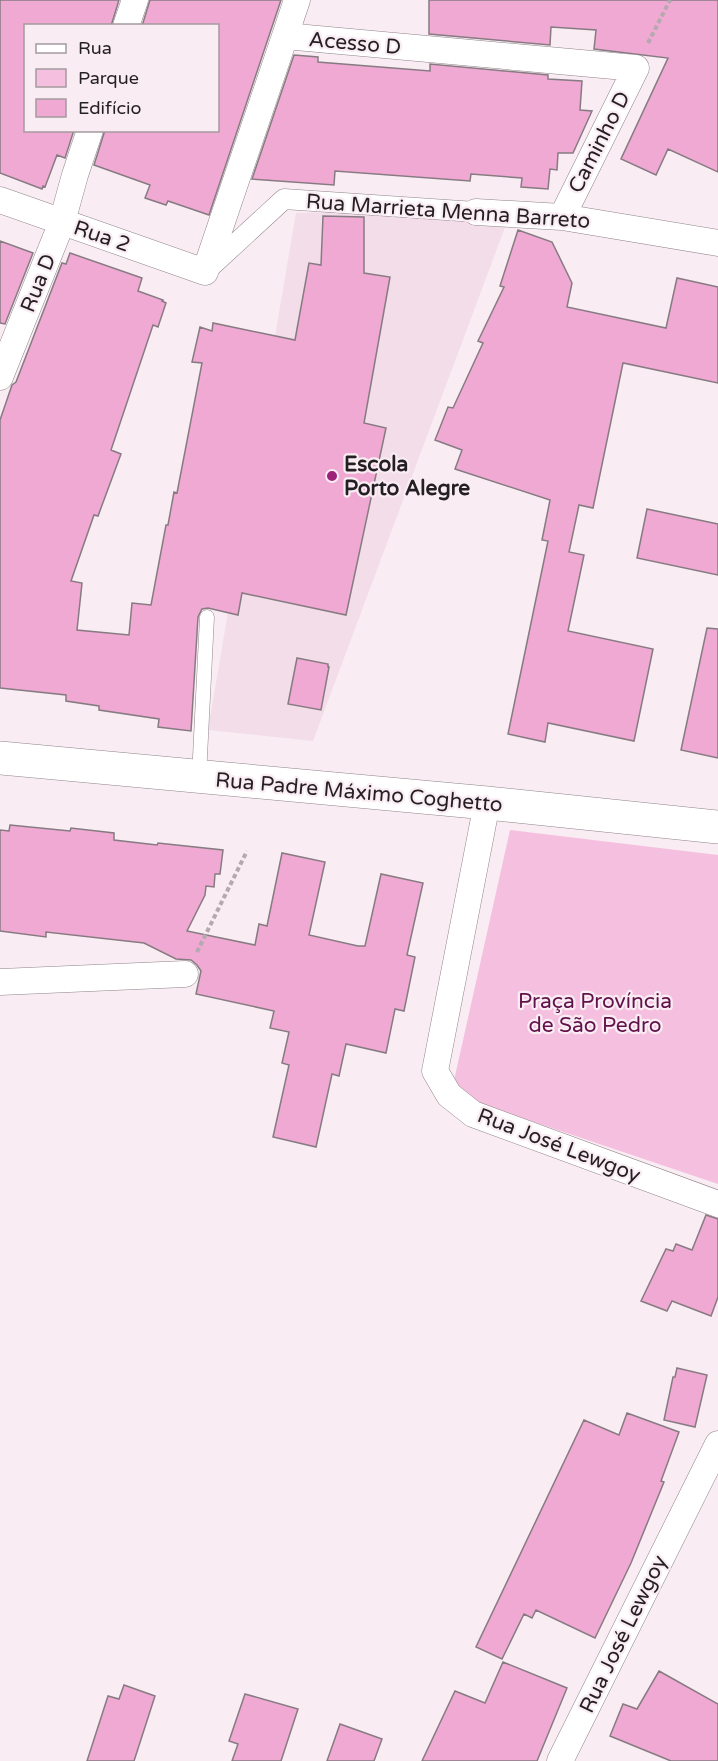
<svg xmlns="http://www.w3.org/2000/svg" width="718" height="1761" viewBox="0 0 718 1761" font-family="'Varela Round',sans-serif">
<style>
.built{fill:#f2dde8}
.green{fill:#f5c0df}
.building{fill:#efa9d3;stroke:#877b82;stroke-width:1.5}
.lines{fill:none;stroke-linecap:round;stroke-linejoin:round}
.service-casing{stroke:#90848a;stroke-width:15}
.pedestrian-casing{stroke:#90848a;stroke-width:21}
.minor-casing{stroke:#90848a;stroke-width:27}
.tertiary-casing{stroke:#90848a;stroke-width:34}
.path{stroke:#b3a9af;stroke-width:4;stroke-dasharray:4.5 3;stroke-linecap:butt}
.service{stroke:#fff;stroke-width:14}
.pedestrian{stroke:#fff;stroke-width:20}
.minor{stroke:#fff;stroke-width:26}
.tertiary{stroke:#fff;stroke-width:33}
.poi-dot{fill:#9c2178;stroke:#f9ecf3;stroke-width:2}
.labels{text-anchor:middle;stroke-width:4.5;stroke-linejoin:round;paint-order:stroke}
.street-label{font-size:21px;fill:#241f22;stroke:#f9ecf3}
.poi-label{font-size:21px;font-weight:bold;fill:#241f22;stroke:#f9ecf3;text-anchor:start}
.park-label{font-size:21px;fill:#61114a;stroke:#f9ecf3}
</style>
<rect width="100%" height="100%" fill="#f9ecf3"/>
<!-- built -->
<path class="built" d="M366 211 507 222 313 741 208 730 296 213Z"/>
<!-- green -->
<path class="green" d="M510 830 718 855V1184L451 1094Z"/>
<!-- building -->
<path class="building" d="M0 0H119L111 26H26V130H74L65 158 57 155 45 187 43 186 42 189 0 173Z
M150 0H281L209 215 168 201 166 205 145 198 150 185 94 165 105 130H218V26H142Z
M429 0H718V172L668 149 656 175 621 159 668 58 594 49 596 30 551 27 550 45 429 34Z
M294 55 318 57V62L430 71V64L548 75V79L582 81 580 110 592 111 573 153H558L557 170 550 169 548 189 521 187 522 178 471 174 470 181 335 171 334 185 252 179Z
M323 216 364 217V273L390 277 364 423 386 428 346 615 242 593 238 615 208 608 202 609 198 617 191 731 158 727 159 719 99 710V706L66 701V695L0 688V420L12 385 16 382 62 263 66 264 70 253 142 278 138 291 163 300 162 301 166 303 158 327 153 325 111 450 121 454 98 516 94 515 71 581 82 583 77 630 129 635 132 603 151 605 166 525H168L174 492 177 493 202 363 192 362 200 327 212 331 213 323 295 340 309 263 321 265Z
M518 230 552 242 572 283 567 307 666 328 677 278 718 287V383L623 363 593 508 579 505 569 552 584 555 568 631 653 649 634 741 548 723 545 742 508 734 548 541 542 540 550 500 455 469 462 450 435 440 448 407 453 408 483 343 478 341 504 287 500 286Z
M0 241 33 253 5 324 0 323Z
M647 509 718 524V575L637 558Z
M707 628 718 629V758L681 750Z
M297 658 328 664V667H329L321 710 288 704Z
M10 825 70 831 71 828 114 833V840L157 845 158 843 223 850 220 874H215L214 887 206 886 205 895 187 931 255 945 259 924 267 926 282 853 325 862 309 935 358 946H365L381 874 423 883 407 955 415 957 404 1011 395 1009 386 1053 346 1044 339 1076 332 1074 316 1147 273 1137 289 1065 282 1063 289 1032 270 1028 274 1011 196 994 201 971 197 965 191 960 176 959 144 943 46 932V937L0 931V830L9 831Z
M706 1215 718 1219V1297L711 1316 672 1301 667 1311 641 1301 666 1249 673 1251 676 1244 692 1250Z
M677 1368 707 1375 695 1427 664 1420 673 1377H675Z
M627 1413 679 1432 661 1481 664 1482 631 1563 595 1638 536 1610 532 1618 524 1614 502 1659 476 1647 584 1420 619 1435Z
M503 1662 567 1688 537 1761H422L455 1691 485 1703Z
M659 1671 718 1704V1761H671L610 1736 623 1704 637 1709Z
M124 1685 155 1696 134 1761H87L108 1696 119 1699Z
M245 1694 298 1709 281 1761H232L238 1744 229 1741Z
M340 1724 382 1739 374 1761H327Z"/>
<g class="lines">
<!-- service casing -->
<g class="service-casing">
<path id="service" d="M199 777 207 617"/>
</g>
<!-- pedestrian casing -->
<g class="pedestrian-casing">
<path id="pedestrian" d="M207 270 284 199 476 212"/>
</g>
<!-- minor casing -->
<g class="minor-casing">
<path id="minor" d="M126 26 135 0
M285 36 297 0
M0 200 205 272 285 36 636 68 562 217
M476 212 562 217 718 243
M0 377 62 222 75 175 90 130
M487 803 435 1071 449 1095 473 1114 718 1204
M0 982 185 974
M560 1761 718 1444"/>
</g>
<!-- tertiary casing -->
<g class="tertiary-casing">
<path id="tertiary" d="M0 758 487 803 718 827"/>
</g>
<!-- path -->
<path class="path" d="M648 43 670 0
M197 952 247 851"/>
<!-- service -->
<use href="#service" class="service"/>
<!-- pedestrian -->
<use href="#pedestrian" class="pedestrian"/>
<!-- minor -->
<use href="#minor" class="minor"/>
<!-- tertiary -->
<use href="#tertiary" class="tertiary"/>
</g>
<!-- markers -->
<circle class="poi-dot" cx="332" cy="476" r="6"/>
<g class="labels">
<!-- street labels -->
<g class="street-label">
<text transform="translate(355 43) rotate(5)" y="7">Acesso D</text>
<text transform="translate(599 142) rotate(-63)" y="7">Caminho D</text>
<text transform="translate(448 211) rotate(4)" y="7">Rua Marrieta Menna Barreto</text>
<text transform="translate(102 236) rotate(19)" y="7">Rua 2</text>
<text transform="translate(38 283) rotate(-68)" y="7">Rua D</text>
<text transform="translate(359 792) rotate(5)" y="7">Rua Padre Máximo Coghetto</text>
<text transform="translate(559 1145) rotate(21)" y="7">Rua José Lewgoy</text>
<text transform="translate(623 1634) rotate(-64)" y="7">Rua José Lewgoy</text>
</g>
<!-- poi labels -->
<g class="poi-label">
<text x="344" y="471">Escola<tspan x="344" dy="24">Porto Alegre</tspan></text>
</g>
<!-- park labels -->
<g class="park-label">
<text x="595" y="1008">Praça Província<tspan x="595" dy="24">de São Pedro</tspan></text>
</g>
</g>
<!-- legend -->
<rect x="24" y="24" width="195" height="108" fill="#f9ecf3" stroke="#a49a9f" stroke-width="1.5"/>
<rect x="36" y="44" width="30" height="9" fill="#ffffff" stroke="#a49a9f" stroke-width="1.5"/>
<text x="78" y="54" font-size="18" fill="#241f22">Rua</text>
<rect x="36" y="69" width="30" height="18" fill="#f5c0df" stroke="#a49a9f" stroke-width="1.5"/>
<text x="78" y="84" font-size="18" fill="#241f22">Parque</text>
<rect x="36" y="99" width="30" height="18" fill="#efa9d3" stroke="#a49a9f" stroke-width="1.5"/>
<text x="78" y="114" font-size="18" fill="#241f22">Edifício</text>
</svg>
